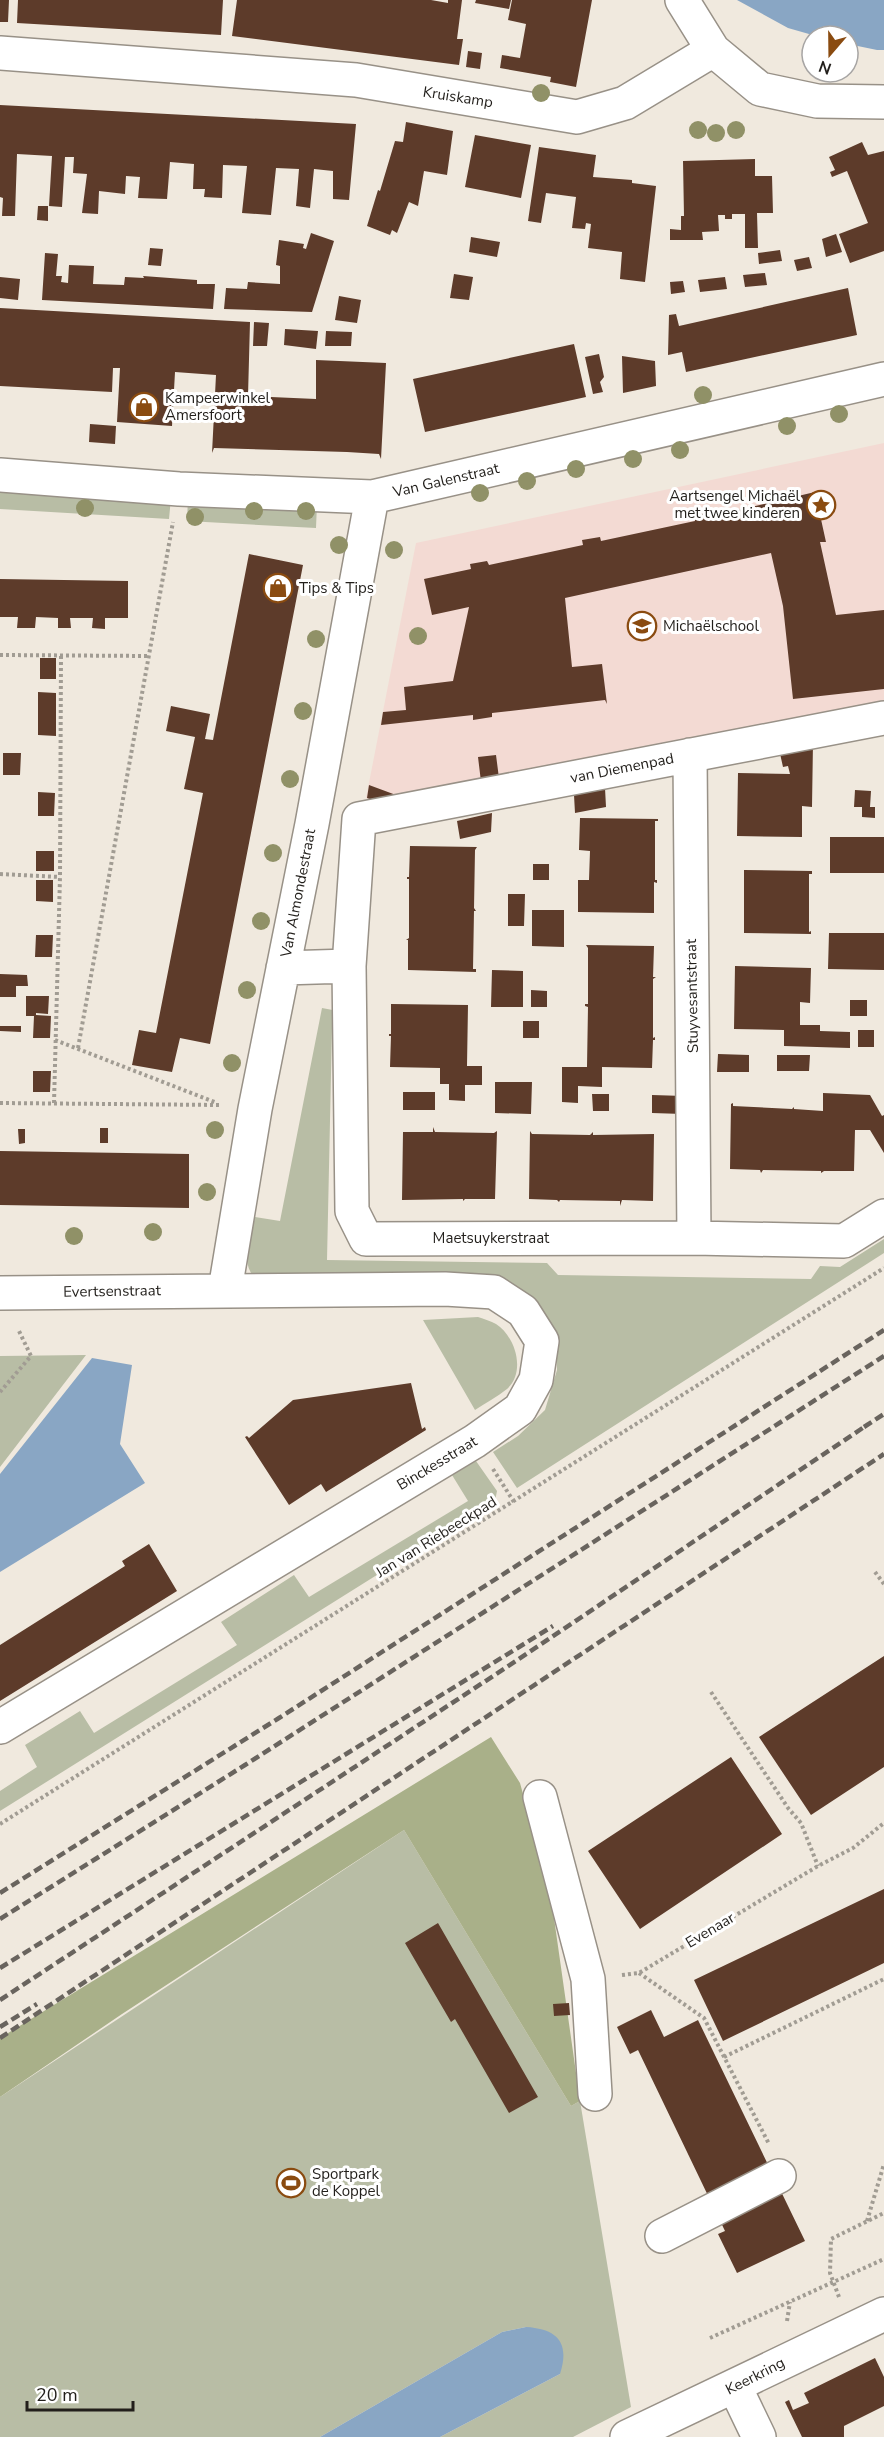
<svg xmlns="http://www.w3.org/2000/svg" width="884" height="2437" viewBox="0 0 884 2437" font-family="'Nunito Sans',sans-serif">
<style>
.education{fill:#f3dad3}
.green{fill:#b8bda5}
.forest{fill:#a9b089}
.water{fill:#89a6c4}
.building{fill:#5d3b2a}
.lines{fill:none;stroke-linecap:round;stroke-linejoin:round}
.minor-casing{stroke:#989187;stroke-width:36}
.path{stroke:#a19c93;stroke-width:4;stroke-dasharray:3 3;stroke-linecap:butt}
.minor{stroke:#fff;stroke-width:33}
.rail{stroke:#69645e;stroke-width:4.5;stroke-dasharray:9 4.5;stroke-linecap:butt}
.tree{fill:#909167}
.labels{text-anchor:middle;stroke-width:6;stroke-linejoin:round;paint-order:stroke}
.street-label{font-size:15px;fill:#221f1b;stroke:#fff}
.poi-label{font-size:15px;fill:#221f1b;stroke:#fff;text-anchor:start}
</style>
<rect width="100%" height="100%" fill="#f0e9de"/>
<!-- education -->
<path class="education" d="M884 443V709L394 809 366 798 416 543Z"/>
<!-- green -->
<path class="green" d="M0 488 171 498 169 519 0 509Z
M188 498 317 504 316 528 187 521Z
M322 1008 343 1012V1027L332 1028 327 1260 547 1263 558 1275 811 1279 820 1266 840 1267 884 1239V1253L517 1488 493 1452 518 1436 545 1410 557 1370 556 1338 540 1305 515 1285 488 1276 255 1278C239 1262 251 1236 255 1217L280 1221Z
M478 1317C484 1319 491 1321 496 1324 516 1337 526 1372 507 1389 497 1397 485 1403 475 1410L423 1320Z
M86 1355 0 1467V1356Z
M476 1461 497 1491 495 1501 0 1811V1791L37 1767 25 1745 80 1711 94 1733 237 1645 221 1622 294 1575 309 1597 468 1501 452 1475Z
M404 1830 571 2106 580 2101 631 2407 573 2437H440L560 2374 526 2327 502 2332 320 2437H0V2097Z"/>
<!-- forest -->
<path class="forest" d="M491 1737 520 1783 551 1897 580 2101 571 2106 404 1830 122 2014 0 2097V2038Z"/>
<!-- water -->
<path class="water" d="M737 0H884V50H877L848 44V36H816L788 28Z
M92 1358 132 1365 120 1444 145 1483 0 1572V1474Z
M526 2327C558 2329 570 2343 560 2374L440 2437H320L502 2332Z"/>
<!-- building -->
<path class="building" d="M0 0H9L8 22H0Z
M18 0H223L221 35 17 23Z
M237 0H431L448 3V0H462L457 39H463L459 65 232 36Z
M476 0H511L509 9 475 3Z
M512 0H592L576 87 550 82 551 77 500 68 502 55 520 58 526 24 508 20Z
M468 51 482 53 480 69 466 67Z
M0 105 356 124 349 200 333 199V171L314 169 310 208 296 206 299 169 276 168 271 215 242 213 247 166 223 165 222 198 204 197 205 189H193L194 164 170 162 167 199 138 198 140 177 126 176 125 194 99 191 98 214 82 213 87 174 73 173 74 157H65L62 207 49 206 52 156 17 154 15 216H2L3 198 0 197Z
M406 122 453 131 447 175 424 171 418 206 409 202 397 233 392 230 390 235 367 226 378 190 380 191 395 141 403 142Z
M475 135 531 145 521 198 465 187Z
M862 142 868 155 884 151V251L850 263 839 234 868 223 847 171 832 177 830 172 835 170 829 157Z
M539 147 596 155 593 177 632 180V183L656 186 645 282 620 279 622 252 588 248 591 224 586 223 585 229 572 228 576 197 546 193 541 223 528 221Z
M755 159V176H772L773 213H757L758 248H745V214H732V219H725V215H718L719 231 702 232 703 240H670V229L681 230V216H684L683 161Z
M38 206H48V221L37 220Z
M311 233 334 241 312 312 224 309 226 288 247 289 248 282 280 284V266L276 265 279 240 304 244 303 248 306 249Z
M836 234 842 252 826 257 822 239Z
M471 237 500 242 497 257 469 252Z
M150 248 163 249 161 266 148 265Z
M780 250 782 261 759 264 758 253Z
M45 253 58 254 56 276H62L61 282 68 283 69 265 94 266 93 284 124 285 125 277 144 278 143 276 197 280V284H215L213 309 42 300Z
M809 257 812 268 797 271 794 260Z
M765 273 767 285 745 287 743 275Z
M454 274 473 277 469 300 450 298Z
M0 277 20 279 18 300 0 298Z
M725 277 727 289 700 292 698 280Z
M683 281 685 292 671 294 670 282Z
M848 288 857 335 686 372 682 352 668 355 669 315 676 314 679 326Z
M339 296 361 300 357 323 335 320Z
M0 308 250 322 248 396 316 399V360L386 363 381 459 379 454 347 452 214 448 212 453 216 375 175 372 172 426 117 422 120 368H113L112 392 0 386Z
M254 322 269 323 267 346H253Z
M285 329 318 331 316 349 284 345Z
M326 331 352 332 351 346H325Z
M574 344 586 397 425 432 413 379Z
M599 354 604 377 600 382 603 392 593 394 585 357Z
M622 356 655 361 656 386 623 393Z
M90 424 116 426 115 444 89 442Z
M815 492 826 542H820L836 615 884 610V689L793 699 783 606 771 553 565 598 572 667 602 664 607 704 605 700 492 713V717L473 720V715L381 725 383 712 406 710 404 687 453 681 469 607 432 615 424 579 471 569 470 564 487 561 489 565 583 545 582 540 600 537 601 541 695 521 694 516 712 511 713 516Z
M249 554 303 565 210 1044 180 1038 172 1072 132 1065 139 1030 156 1033 203 793 184 789 195 737 166 731 171 706 210 714 205 739 213 740Z
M0 579 128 581V618H105V629L92 628 93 618H70L71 628H58V618L36 617 35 628H17L18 617H0Z
M40 658H56V679H40Z
M38 692 56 693V736L38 735Z
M813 742 812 807 802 806V837L737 836 738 773 790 774 788 766 783 767 779 749Z
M3 753H21L20 775H3Z
M496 755 500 786 482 790 478 757Z
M369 785 396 795 413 791 415 804 395 808 367 798Z
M605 788 606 807 575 813 574 795Z
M855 790 871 791 870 807H875V818L862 817V807H854Z
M38 792 55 793 54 816H38Z
M492 813 491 832 460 839 457 821Z
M580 818 658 819V821H655V880H657V883L654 882V913L578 912V880H589L590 851 579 850Z
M830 837H884V873H830Z
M410 846 477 847 475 850 474 908 476 911H474L473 969H476V972L408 970V940H406L409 938V879H407V877H409Z
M36 851H54V871H36Z
M533 864H549V880H533Z
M744 870 812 871V874H809V932L811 931V934L744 933Z
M36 880H53V902L36 901Z
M508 894H525L524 926H508Z
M532 910H564V947L532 946Z
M829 933H884V970L828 969Z
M36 935H53L52 957H35Z
M586 945 654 946 653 977H656L653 979V1038L655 1037V1040H653L652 1068 602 1067V1087L578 1086V1103L562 1102V1067H587L588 1007 585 1006V1004H588V948Z
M735 966 811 968 810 1003 800 1002V1025H820V1031L850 1032V1048L784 1046V1030L734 1029Z
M492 970 523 971V1007H491Z
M0 974 27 975 28 986H16V997H0Z
M531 990 547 991V1007H531Z
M26 996H49L48 1014 36 1013V1015L51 1016 50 1038H33L34 1016H26Z
M850 1000H867V1016H850Z
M391 1004 468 1005 467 1066H482V1085H465V1101L449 1100V1084H440V1068L390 1067 391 1036H389V1034H391Z
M523 1021H539V1038H523Z
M0 1026H21V1032L0 1031Z
M858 1030H874V1047H858Z
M718 1054 749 1055V1072H717Z
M777 1055H810L809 1071H777Z
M33 1071H51L50 1092H33Z
M495 1082H532L531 1114 495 1113Z
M403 1092H435V1110H403Z
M823 1093 870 1095 882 1116 884 1115V1153L870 1130H855L854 1171H824L821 1173V1171L763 1170 761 1173 760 1170 730 1169 731 1104 733 1103V1106L792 1109 794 1107V1109L823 1111Z
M592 1094H609V1111H593Z
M652 1095 684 1096 683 1114 652 1113Z
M433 1127 435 1132 494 1133 497 1131 495 1199H465L463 1201V1199L402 1200 403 1132H433Z
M100 1128H108V1143H100Z
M18 1129H25V1143L19 1144Z
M530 1131 532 1134 590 1135 593 1132V1135L654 1134 653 1201 622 1200 620 1206V1201L560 1200 559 1202 557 1200 529 1199Z
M0 1151 189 1154V1208L0 1205Z
M411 1383 422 1429 425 1427 426 1430 326 1492 321 1484 289 1505 245 1437 247 1436 249 1438 293 1400Z
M149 1544 177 1591 0 1701V1645L125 1566 122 1561Z
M884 1656V1767L811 1815 759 1737Z
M731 1757 782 1834 640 1929 588 1851Z
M884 1889V1963L723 2041 694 1980Z
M438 1923 538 2097 509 2113 455 2019 451 2022 405 1943Z
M569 2003 570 2015 554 2016 553 2004Z
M651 2010 664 2037 698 2020 805 2241 737 2273 718 2234 725 2231 638 2050 630 2054 617 2027Z
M875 2358 884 2377V2406L844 2426V2437H802L785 2402 789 2400 793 2410 809 2403 804 2393Z"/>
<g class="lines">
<!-- minor casing -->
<g class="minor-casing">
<path id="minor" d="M682 0 713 50 760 89 817 101 884 102
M0 53 356 80 577 117 625 103 713 50
M0 475 179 489 372 497 884 379
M690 755 694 1238
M349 966 359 819 884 718
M283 968 349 966 352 1211 366 1239 694 1238 844 1241 884 1216
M225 1290 255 1109 312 824 372 497
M0 1293 445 1289 494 1292 523 1311 542 1341 536 1380 520 1409 475 1441 0 1727
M540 1797 588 1979 595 2094
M662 2236 779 2176
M735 2387 759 2437
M627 2437 884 2314"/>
</g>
<!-- path -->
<path class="path" d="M0 655 148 656
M0 874 60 877
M55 1040 217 1103
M78 1048 173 522
M0 1103 220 1105
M54 1103 60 877 61 655
M0 1392 31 1356 18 1329
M493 1469 514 1502
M875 1572 884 1584
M711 1692 788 1808 801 1823 818 1866
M0 1824 884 1268
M639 1973 704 2018 769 2144
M622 1975 639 1973 818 1866 853 1848 884 1823
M724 2057 884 1979
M867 2221 884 2164
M839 2297 830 2273 831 2239 884 2213
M787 2321 790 2302
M710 2338 884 2259"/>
<!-- minor -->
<use href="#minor" class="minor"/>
<!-- rail -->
<path class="rail" d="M864 1427 884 1414
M0 1893 279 1718 884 1330
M0 1919 245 1765 884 1356
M0 1968 553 1626
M0 2000 516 1661 870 1423
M0 2027 37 2004
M0 2038 884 1454"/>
</g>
<!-- trees -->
<g class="tree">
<circle cx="541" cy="93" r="9"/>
<circle cx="698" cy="130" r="9"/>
<circle cx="736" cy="130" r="9"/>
<circle cx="716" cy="133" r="9"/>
<circle cx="703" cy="395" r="9"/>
<circle cx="839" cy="414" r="9"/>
<circle cx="787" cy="426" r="9"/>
<circle cx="680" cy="450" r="9"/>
<circle cx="633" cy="459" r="9"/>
<circle cx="576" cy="469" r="9"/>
<circle cx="527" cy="481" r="9"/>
<circle cx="480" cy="493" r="9"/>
<circle cx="85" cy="508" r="9"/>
<circle cx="254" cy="511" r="9"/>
<circle cx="306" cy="511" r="9"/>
<circle cx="195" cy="517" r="9"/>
<circle cx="339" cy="545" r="9"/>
<circle cx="394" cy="550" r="9"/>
<circle cx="418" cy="636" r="9"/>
<circle cx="316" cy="639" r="9"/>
<circle cx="303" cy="711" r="9"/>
<circle cx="290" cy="779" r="9"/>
<circle cx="273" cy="853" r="9"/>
<circle cx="261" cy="921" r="9"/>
<circle cx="247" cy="990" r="9"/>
<circle cx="232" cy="1063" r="9"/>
<circle cx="215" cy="1130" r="9"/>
<circle cx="207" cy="1192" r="9"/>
<circle cx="153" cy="1232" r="9"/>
<circle cx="74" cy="1236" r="9"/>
</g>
<!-- icons -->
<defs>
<g id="shop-ring" transform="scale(1.5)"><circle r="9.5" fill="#fff" stroke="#8a4b10" stroke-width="1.5"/><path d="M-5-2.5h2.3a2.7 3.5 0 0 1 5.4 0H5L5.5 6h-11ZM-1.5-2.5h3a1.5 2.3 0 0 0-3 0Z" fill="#8a4b10"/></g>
<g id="sight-ring" transform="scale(1.5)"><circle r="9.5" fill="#fff" stroke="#8a4b10" stroke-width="1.5"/><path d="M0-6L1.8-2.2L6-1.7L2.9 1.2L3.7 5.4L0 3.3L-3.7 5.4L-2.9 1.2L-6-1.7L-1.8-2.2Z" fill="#8a4b10"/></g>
<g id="school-ring" transform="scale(1.5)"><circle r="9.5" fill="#fff" stroke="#8a4b10" stroke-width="1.5"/><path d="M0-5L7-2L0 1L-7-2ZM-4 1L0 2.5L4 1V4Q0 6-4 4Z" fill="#8a4b10"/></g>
<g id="stadium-ring" transform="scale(1.5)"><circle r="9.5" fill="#fff" stroke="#8a4b10" stroke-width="1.5"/><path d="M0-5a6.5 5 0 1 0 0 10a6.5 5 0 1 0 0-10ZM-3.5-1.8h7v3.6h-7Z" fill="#8a4b10"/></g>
</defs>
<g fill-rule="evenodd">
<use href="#shop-ring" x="144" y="407"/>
<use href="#sight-ring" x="821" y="505"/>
<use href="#shop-ring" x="278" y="588"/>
<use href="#school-ring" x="642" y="626"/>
<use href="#stadium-ring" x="291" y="2183"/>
</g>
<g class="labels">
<!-- street labels -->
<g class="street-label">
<text transform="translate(458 97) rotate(9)" y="5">Kruiskamp</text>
<text transform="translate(446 480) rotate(-13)" y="5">Van Galenstraat</text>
<text transform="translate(622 768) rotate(-11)" y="5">van Diemenpad</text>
<text transform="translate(298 893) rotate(-79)" y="5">Van Almondestraat</text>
<text transform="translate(692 996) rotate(-91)" y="5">Stuyvesantstraat</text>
<text x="491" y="1243">Maetsuykerstraat</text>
<text transform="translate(112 1291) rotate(-1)" y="5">Evertsenstraat</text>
<text transform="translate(437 1463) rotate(-31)" y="5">Binckesstraat</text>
<text transform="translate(436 1537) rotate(-32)" y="5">Jan van Riebeeckpad</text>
<text transform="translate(710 1930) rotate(-31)" y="5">Evenaar</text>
<text transform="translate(755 2376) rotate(-27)" y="5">Keerkring</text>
</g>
<!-- poi labels -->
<g class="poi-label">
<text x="165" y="403">Kampeerwinkel<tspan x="165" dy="17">Amersfoort</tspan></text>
<text x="800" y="501" text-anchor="end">Aartsengel Michaël<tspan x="800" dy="17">met twee kinderen</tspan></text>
<text x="299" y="593">Tips &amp; Tips</text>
<text x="663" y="631">Michaëlschool</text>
<text x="312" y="2179">Sportpark<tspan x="312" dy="17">de Koppel</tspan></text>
</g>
</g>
<!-- north arrow -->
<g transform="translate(830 54) rotate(200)"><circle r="28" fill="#ffffff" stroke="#a7a5a4" stroke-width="1.5"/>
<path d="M0-4.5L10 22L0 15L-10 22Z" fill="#8a4b10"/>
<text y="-9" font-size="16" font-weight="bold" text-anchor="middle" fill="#221f1b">N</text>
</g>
<!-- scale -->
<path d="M27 2401v9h106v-9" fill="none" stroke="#221f1b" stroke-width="3"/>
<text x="36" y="2401" font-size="18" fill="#221f1b" stroke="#ffffff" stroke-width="4.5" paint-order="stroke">20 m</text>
</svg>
